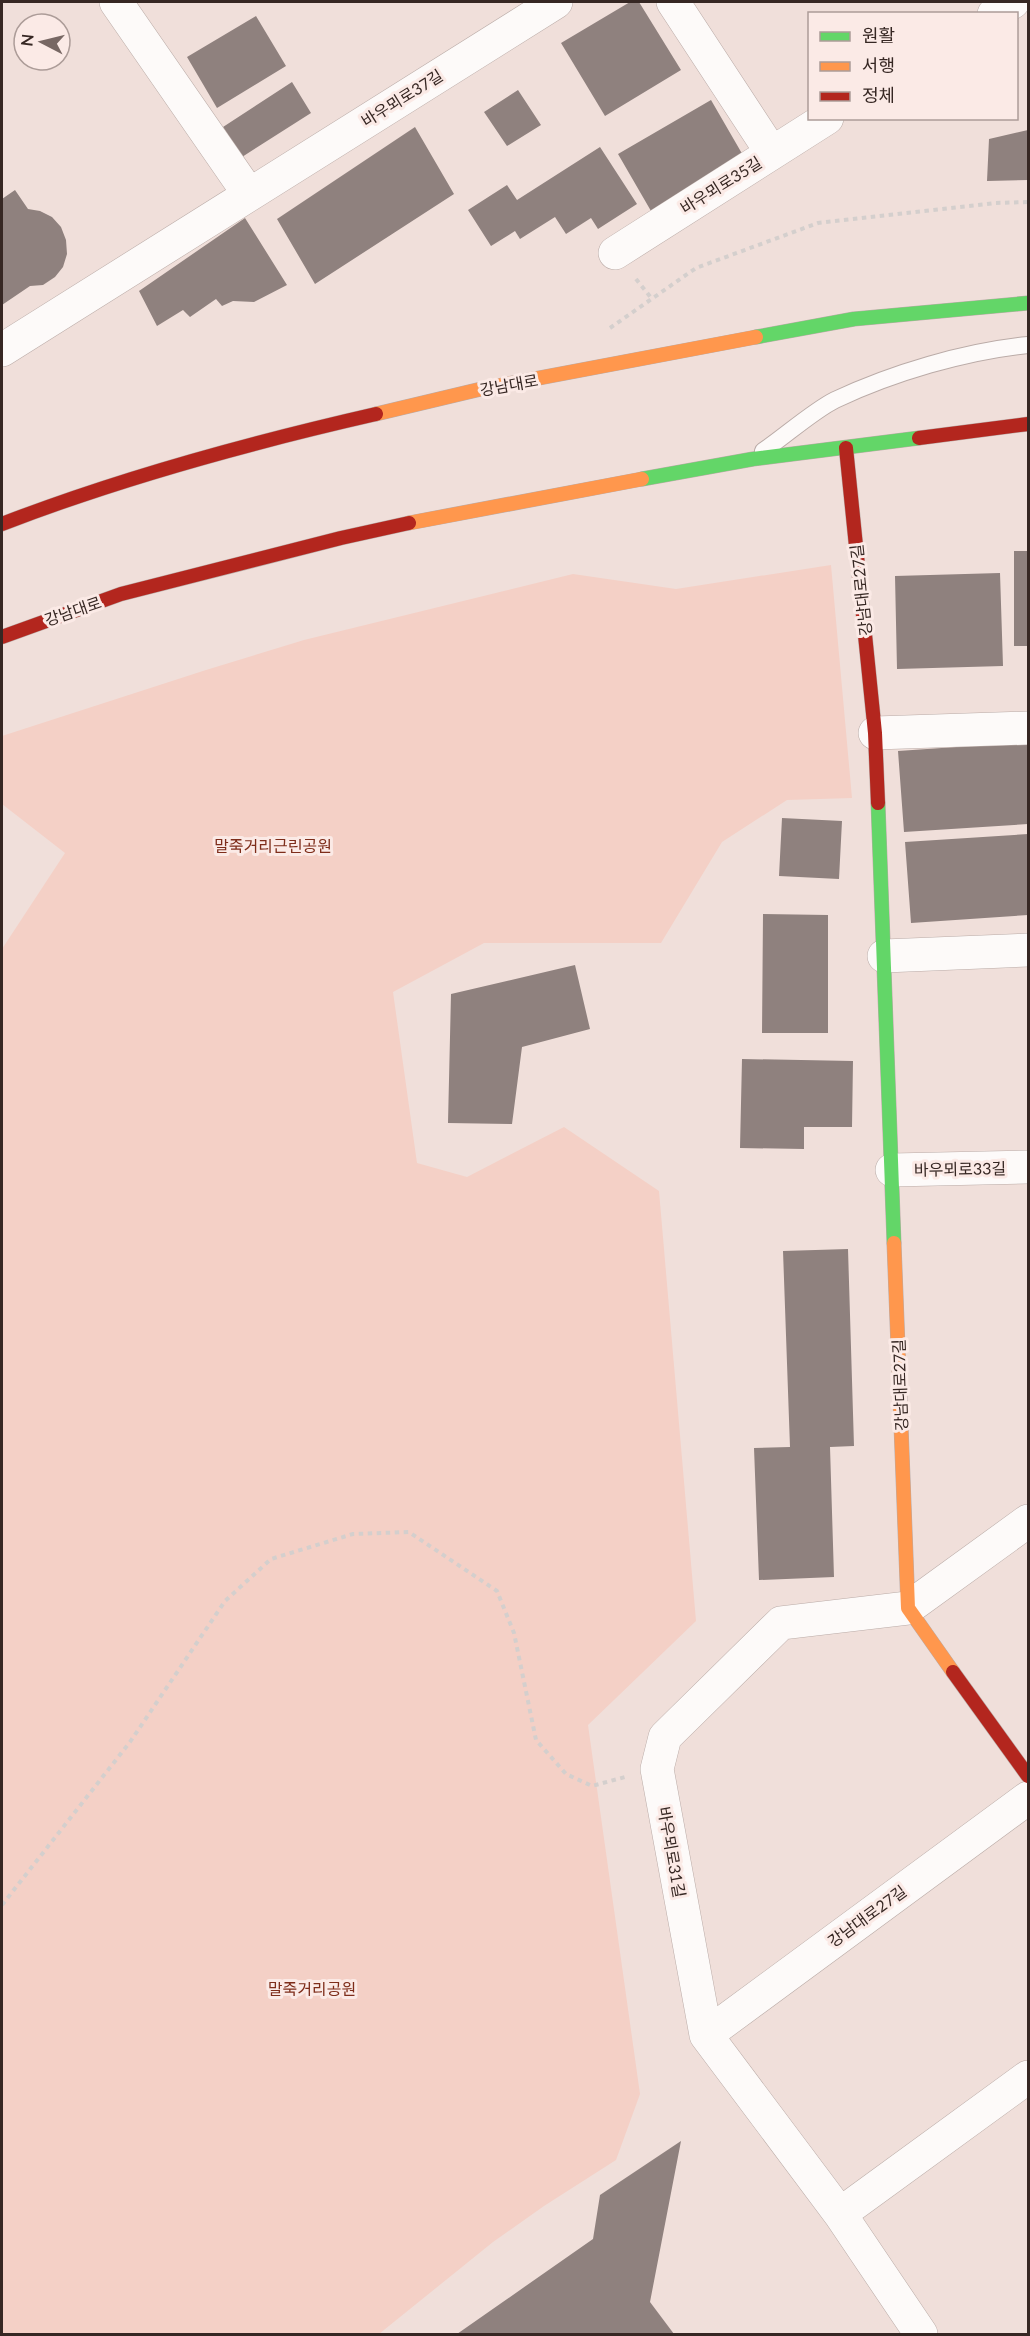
<svg xmlns="http://www.w3.org/2000/svg" width="1030" height="2336" viewBox="0 0 1030 2336" font-family="Lato,'Noto Sans KR',sans-serif">
<style>
.green{fill:#f4d0c6}
.building{fill:#8f817e}
.lines{fill:none;stroke-linecap:round;stroke-linejoin:round}
.lane-casing{stroke:#baaba7;stroke-width:18}
.street-casing{stroke:#baaba7;stroke-width:34}
.fast-casing{stroke:#baaba7;stroke-width:15}
.slow-casing{stroke:#baaba7;stroke-width:15}
.jam-casing{stroke:#baaba7;stroke-width:15}
.path{stroke:#d4cfcd;stroke-width:4;stroke-dasharray:4.5 4.5;stroke-linecap:butt}
.lane{stroke:#fdfaf9;stroke-width:16}
.street{stroke:#fdfaf9;stroke-width:33}
.fast{stroke:#63d668;stroke-width:14}
.slow{stroke:#ff974d;stroke-width:14}
.jam{stroke:#b3261e;stroke-width:14}
.labels{text-anchor:middle;stroke-width:6;stroke-linejoin:round;paint-order:stroke}
.street-label{font-size:16px;fill:#362723;stroke:#fbeae6}
.park-label{font-size:16px;fill:#7e2d1a;stroke:#fbeae6}
</style>
<rect width="100%" height="100%" fill="#f0dfda"/>
<!-- green -->
<path class="green" d="M831 565 852 798 787 800 722 842 661 943H484L393 992 417 1163 467 1177 564 1127 659 1191 696 1621 588 1725 640 2094 616 2160 544 2206 493 2242 379 2334H2V949L65 853 2 804V736L206 670 304 640 573 574 676 589Z"/>
<!-- building -->
<path class="building" d="M630 2H639L681 70 605 116 561 43Z
M256 16 286 66 217 108 187 57Z
M292 82 311 113 242 157 223 127Z
M518 90 541 125 507 146 484 112Z
M711 100 744 157 651 211 618 154Z
M415 127 454 194 315 284 277 219Z
M1028 130V180L987 181 989 139Z
M600 147 637 204 598 229 591 218 566 234 555 217 520 239 515 231 491 246 468 210 507 185 517 200Z
M15 190 28 209 40 211 52 217 61 227 66 240 67 254 63 267 55 277 43 285 30 286 2 305V199Z
M245 218 287 285 254 302 233 301 222 306 216 299 190 317 183 310 157 326 139 291Z
M1014 551H1028V646H1014Z
M1000 573 1003 666 897 669 895 576Z
M1028 742V824L904 832 898 751Z
M782 818 842 821 839 879 779 876Z
M1028 834V915L911 923 905 842Z
M763 914 828 915V1033H762Z
M575 965 590 1029 522 1047 512 1124 448 1123 451 994Z
M742 1059 853 1061 852 1127H804V1149L740 1148Z
M848 1249 854 1446 830 1447 834 1577 759 1580 754 1448 790 1447 783 1251Z
M681 2141 650 2302 674 2334H457L593 2239 600 2195Z"/>
<g class="lines">
<!-- lane casing -->
<g class="lane-casing">
<path id="lane" d="M763 451C784 437 813 411 835 400 892 373 966 351 1028 345"/>
</g>
<!-- street casing -->
<g class="street-casing">
<path id="street" d="M116 2 249 194
M673 2 772 153
M994 14 1013 2
M615 253 827 118
M2 350 556 2
M875 733 1028 728
M884 956 1028 950
M892 1170 1028 1167
M706 2035 1028 1798
M840 2214 1028 2077
M921 2334 840 2214 706 2035 657 1769 665 1737 781 1623 908 1608 1028 1521"/>
</g>
<!-- fast casing -->
<g class="fast-casing">
<path id="fast" d="M756 337 854 319 1028 303
M642 479 753 459 919 438
M878 803 894 1243"/>
</g>
<!-- slow casing -->
<g class="slow-casing">
<path id="slow" d="M376 414 481 389 756 337
M409 523 642 479
M894 1243 908 1608 953 1672"/>
</g>
<!-- jam casing -->
<g class="jam-casing">
<path id="jam" d="M919 438 1028 424
M846 448 875 733 878 803
M2 524C123 477 249 443 376 414
M2 637 121 594 341 538 409 523
M953 1672 1028 1776"/>
</g>
<!-- path -->
<path class="path" d="M636 279 652 299
M610 328 696 268 818 223 995 203 1028 202
M2 1905 130 1742 225 1601 271 1559 353 1534 409 1532 497 1591 514 1633 536 1740 566 1774 592 1786 625 1777"/>
<!-- lane -->
<use href="#lane" class="lane"/>
<!-- street -->
<use href="#street" class="street"/>
<!-- fast -->
<use href="#fast" class="fast"/>
<!-- slow -->
<use href="#slow" class="slow"/>
<!-- jam -->
<use href="#jam" class="jam"/>
</g>
<g class="labels">
<!-- street labels -->
<g class="street-label">
<text transform="translate(402 98) rotate(-32)" y="6">바우뫼로37길</text>
<text transform="translate(721 185) rotate(-32)" y="6">바우뫼로35길</text>
<text transform="translate(509 385) rotate(-10)" y="6">강남대로</text>
<text transform="translate(861 590) rotate(-96)" y="6">강남대로27길</text>
<text transform="translate(73 611) rotate(-19)" y="6">강남대로</text>
<text transform="translate(960 1169) rotate(-1)" y="6">바우뫼로33길</text>
<text transform="translate(900 1385) rotate(-92)" y="6">강남대로27길</text>
<text transform="translate(672 1852) rotate(80)" y="6">바우뫼로31길</text>
<text transform="translate(867 1916) rotate(-36)" y="6">강남대로27길</text>
</g>
<!-- park labels -->
<g class="park-label">
<text x="273" y="852">말죽거리근린공원</text>
<text x="312" y="1995">말죽거리공원</text>
</g>
</g>
<!-- border -->
<rect width="1030" height="2336" fill="none" stroke="#362723" stroke-width="6"/>
<!-- legend -->
<rect x="808" y="12" width="210" height="108" fill="#fbeae6" stroke="#ac9c98" stroke-width="1.5"/>
<rect x="820" y="32" width="30" height="9" fill="#63d668" stroke="#ac9c98" stroke-width="1.5"/>
<text x="862" y="42" font-size="18" fill="#362723">원활</text>
<rect x="820" y="62" width="30" height="9" fill="#ff974d" stroke="#ac9c98" stroke-width="1.5"/>
<text x="862" y="72" font-size="18" fill="#362723">서행</text>
<rect x="820" y="92" width="30" height="9" fill="#b3261e" stroke="#ac9c98" stroke-width="1.5"/>
<text x="862" y="102" font-size="18" fill="#362723">정체</text>
<!-- north arrow -->
<g transform="translate(42 42) rotate(277)"><circle r="28" fill="#fbeae6" stroke="#ac9c98" stroke-width="1.5"/>
<path d="M0-4.5L10 22L0 15L-10 22Z" fill="#776763"/>
<text y="-9" font-size="16" font-weight="bold" text-anchor="middle" fill="#362723">N</text>
</g>
</svg>
